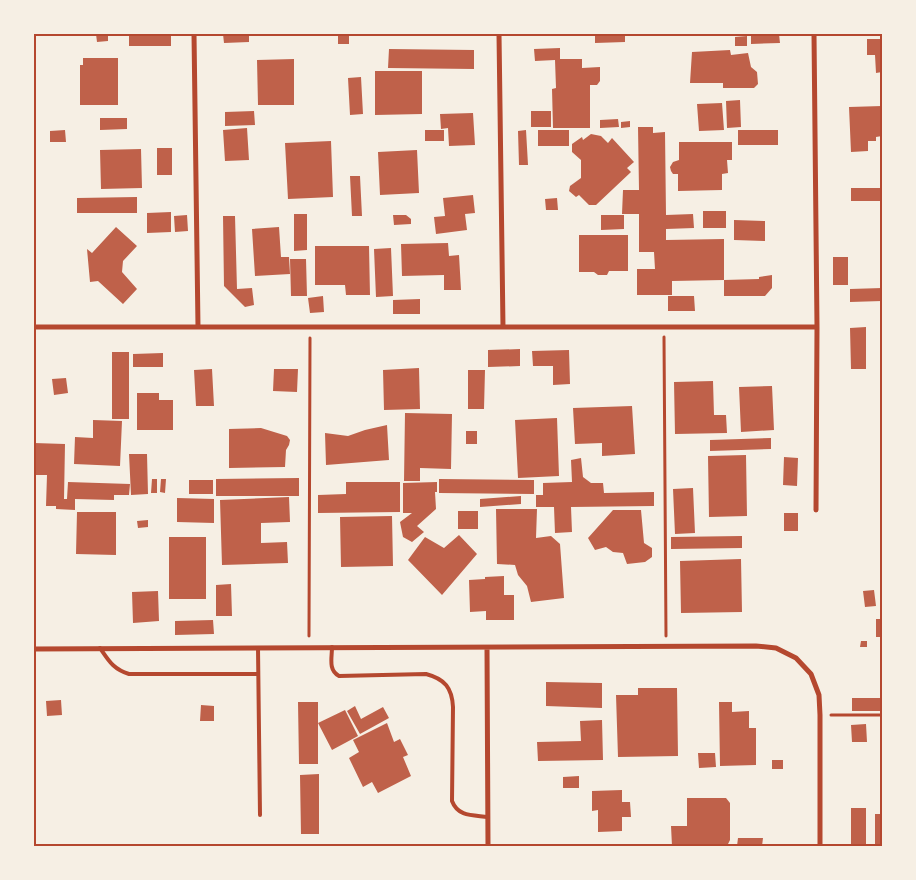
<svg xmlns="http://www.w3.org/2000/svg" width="916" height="880" viewBox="0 0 916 880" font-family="'Zilla Slab',serif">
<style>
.building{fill:#bf614a}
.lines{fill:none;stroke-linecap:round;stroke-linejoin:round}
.path{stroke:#b5482f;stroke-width:3}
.service{stroke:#b5482f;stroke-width:4}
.minor{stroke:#b5482f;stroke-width:5}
.neatline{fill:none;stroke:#b5482f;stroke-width:2}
</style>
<rect width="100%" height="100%" fill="#f6efe4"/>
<!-- building -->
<path class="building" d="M96 34H108V41L97 42Z
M223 34H249V42L224 43Z
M338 34H349V44H338Z
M595 34H625V42L595 43Z
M751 34H779L780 43 751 44Z
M129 35H171V46H129Z
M747 36V46H735V37Z
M867 39H882V72L876 73 875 55H867Z
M560 48V59H582V68L600 67V81L597 85H590V128H553L552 89 556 88 555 60 535 61 534 49Z
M389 49 474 50V69L388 68Z
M730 50 731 55 748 53 751 67 757 72 758 84 754 88H723V83H690L692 52Z
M83 58H118V105H80V65H83Z
M294 59V105H258L257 60Z
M375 71H422V114L375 115Z
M361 77 363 114 350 115 348 78Z
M740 100 741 127 727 128 726 101Z
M722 103 724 130 699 131 697 104Z
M882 106V136L876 137V141H868V151L851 152 849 107Z
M254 111 255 125 225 126V112Z
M531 111H551V127H531Z
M473 113 475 145 449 146 448 128 441 129 440 114Z
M100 118H127V129L100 130Z
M618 119 619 127 600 128V120Z
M630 121V127L621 128V122Z
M638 127H653V133L665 132 666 215 693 214 694 228 666 229V240L724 239V280L672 281V295H637V269H655L654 252H639V214H622L623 190H639Z
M247 128 249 160 225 161 223 130Z
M65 130 66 142H50V131Z
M425 130H444V141H425Z
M526 130 528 165H519L518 131Z
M538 130H569V146H538Z
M738 130H778V145H738Z
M591 134 601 136 608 143 612 138 634 162 627 168 631 172 596 205H589L579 195 576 197 569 191 570 186 581 178V160L572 152V144L582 137 583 140Z
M331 141 333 197 288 199 285 143Z
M679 142H732V160H727L728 173 722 174V190L678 191V174H673L671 171 670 167 673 162 679 160Z
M157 148H172V175H157Z
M141 149 142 188 101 189 100 150Z
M417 150 419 193 380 195 378 152Z
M350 176H360L362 216H352Z
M851 188H881L882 201H851Z
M473 195 475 213 465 214 467 230 436 234 434 217 445 216 443 198Z
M137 197V213H77V198Z
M557 198 558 210H546L545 199Z
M703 211H726V228H703Z
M171 212V232L147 233V213Z
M294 214H307V250L294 251Z
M187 215 188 231 175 232 174 216Z
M393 215H406L411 219V224L394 225Z
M601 215H624V229L601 230Z
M223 216H235L237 289 252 288 254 305 245 307 224 286Z
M734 220 765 221V241L734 240Z
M116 227 137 246 123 261 122 272 137 289 123 304 98 281 90 282 87 249 92 253Z
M279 227 281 257H289L290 274 255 276 252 229Z
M579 235H628V271H609L607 275H598L594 272H579Z
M448 243 449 256 459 255 461 290H444V275L402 276 401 244Z
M315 246H369L370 295H346L345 285H315Z
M391 248 393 296 376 297 374 249Z
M833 257H848V285H833Z
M290 259H306L307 296H291Z
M772 275V288L765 296H724V280L759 279V277Z
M882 288V301L850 302V289Z
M323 296 324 312 310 313 308 298Z
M668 296H694L695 311H668Z
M420 299V314H393V300Z
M866 327V369H851L850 328Z
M520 349V366L488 367V350Z
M569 350 570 384 553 385V366H533L532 351Z
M112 352H129V419H112Z
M163 353V367H133V354Z
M419 368 420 409 384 410 383 370Z
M212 369 214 406H196L194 370Z
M274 369H298L297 392 273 391Z
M468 370H485L484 409H468Z
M66 378 68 393 54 395 52 379Z
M713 381 714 415H726L727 433 675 434 674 382Z
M772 386 774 430 741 432 739 387Z
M137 393H159V400H173V430H137Z
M632 406 635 454 602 456V443L575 444 573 408Z
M405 413 452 414 451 469 420 468V481H404Z
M557 418 559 476 518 478 515 420Z
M93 420 122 421 120 466 74 464 75 437 93 438Z
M387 425 389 460 326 465 325 433 348 436 365 430Z
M261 428 287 436 290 440 289 445 286 450 285 467 229 468V429Z
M466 431H477V444H466Z
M771 438V449L710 451V440Z
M34 443 65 444 64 499H67L68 482 130 484 129 495H114V500L75 499V510L56 509V506H46L47 475H34Z
M129 454H147L148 494 131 495Z
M746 455 747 516 709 517 708 456Z
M784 457 798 458 797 486 783 485Z
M581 458 583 477 591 483H603L604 493 654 492V506L571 507 572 532 555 533 554 507H536V495H543V483L572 482 571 460Z
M299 478V496H216V479Z
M152 479H157V493H151Z
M161 479H166L165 493 160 492Z
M439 479 534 480V494L439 493Z
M189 480H213V494H189Z
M346 482H400V512L318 513V495L346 494Z
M437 482V492H435L436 509 417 526 424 532 412 542 403 537 400 522 412 513H403V483Z
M693 488 695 533 675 534 673 489Z
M521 496V504L480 507V499Z
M289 497 290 522 261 523V543L287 542 288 563 222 565 220 500Z
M177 498 214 499V523L177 522Z
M496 509H537L536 538 551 536 560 544 564 598 531 602 527 586 518 575 515 565 497 564Z
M613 510H641L644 543 652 548V557L645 562 627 564 623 553 613 552 606 547 595 550 588 538Z
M458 511H478V529H458Z
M77 512H116V555L76 554Z
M784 513H798V531H784Z
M392 516 393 566 341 567 340 517Z
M148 520V527L138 528 137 521Z
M459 535 477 554 442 595 408 560 425 537 444 548Z
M742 536V548L671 549V537Z
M169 537H206V599H169Z
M741 559 742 612 681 613 680 561Z
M504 576V595H514V620H486V611L470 612 469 580 485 579V577Z
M231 584 232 616H216V585Z
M874 590 876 606 865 607 863 591Z
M158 591 159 621 133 623 132 592Z
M876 619H882V637H876Z
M213 620 214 634 175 635V621Z
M861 641H867V647H860Z
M881 641H882V655H880Z
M546 682 602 683V708L546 706Z
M638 688H677L678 756 618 757 616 695H638Z
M852 698H882V711H852Z
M61 700 62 715 47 716 46 701Z
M298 702H318V764H299Z
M719 702H732V712L749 711V728H756V765L720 766Z
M201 705 214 706V721H200Z
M355 706 361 719 383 707 389 718 360 734 347 711Z
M345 710 358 736 332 750 318 723Z
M602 720 603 760 538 761 537 742 581 741 580 721Z
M387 723 394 742 400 739 408 755 403 757 411 776 378 793 372 782 363 787 349 758 359 752 353 740Z
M866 724 867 742H852L851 725Z
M698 753H715L716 767 699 768Z
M772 760H783V769H772Z
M319 774V834H301L300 775Z
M579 776V788H563V777Z
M622 790V802H630L631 817H622V831L598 832V810L592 811V791Z
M687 798H726L730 803V840L727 846H672L671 826H687Z
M851 808H866V846H851Z
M875 814H882V846H875Z
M738 838H763L762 846H737Z"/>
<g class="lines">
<!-- path -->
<path class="path" d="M664 337 666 636
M309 636 310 338
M831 715H882"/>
<!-- service -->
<path class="service" d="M332 647C332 658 328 670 339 676L426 674C445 679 452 688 453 707L452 801C458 817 473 815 488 817
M100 648C109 661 113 669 129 674H258
M258 648 260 815"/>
<!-- minor -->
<path class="minor" d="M194 34 198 327
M499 34 503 327
M814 34 817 327 816 510
M34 327H817
M487 648 488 846
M34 649 756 646 776 648 796 658 811 674 819 695 820 715V846"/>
</g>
<!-- border -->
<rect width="916" height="880" fill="none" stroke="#f6efe4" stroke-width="70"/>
<rect x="35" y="35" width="846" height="810" class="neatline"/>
</svg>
